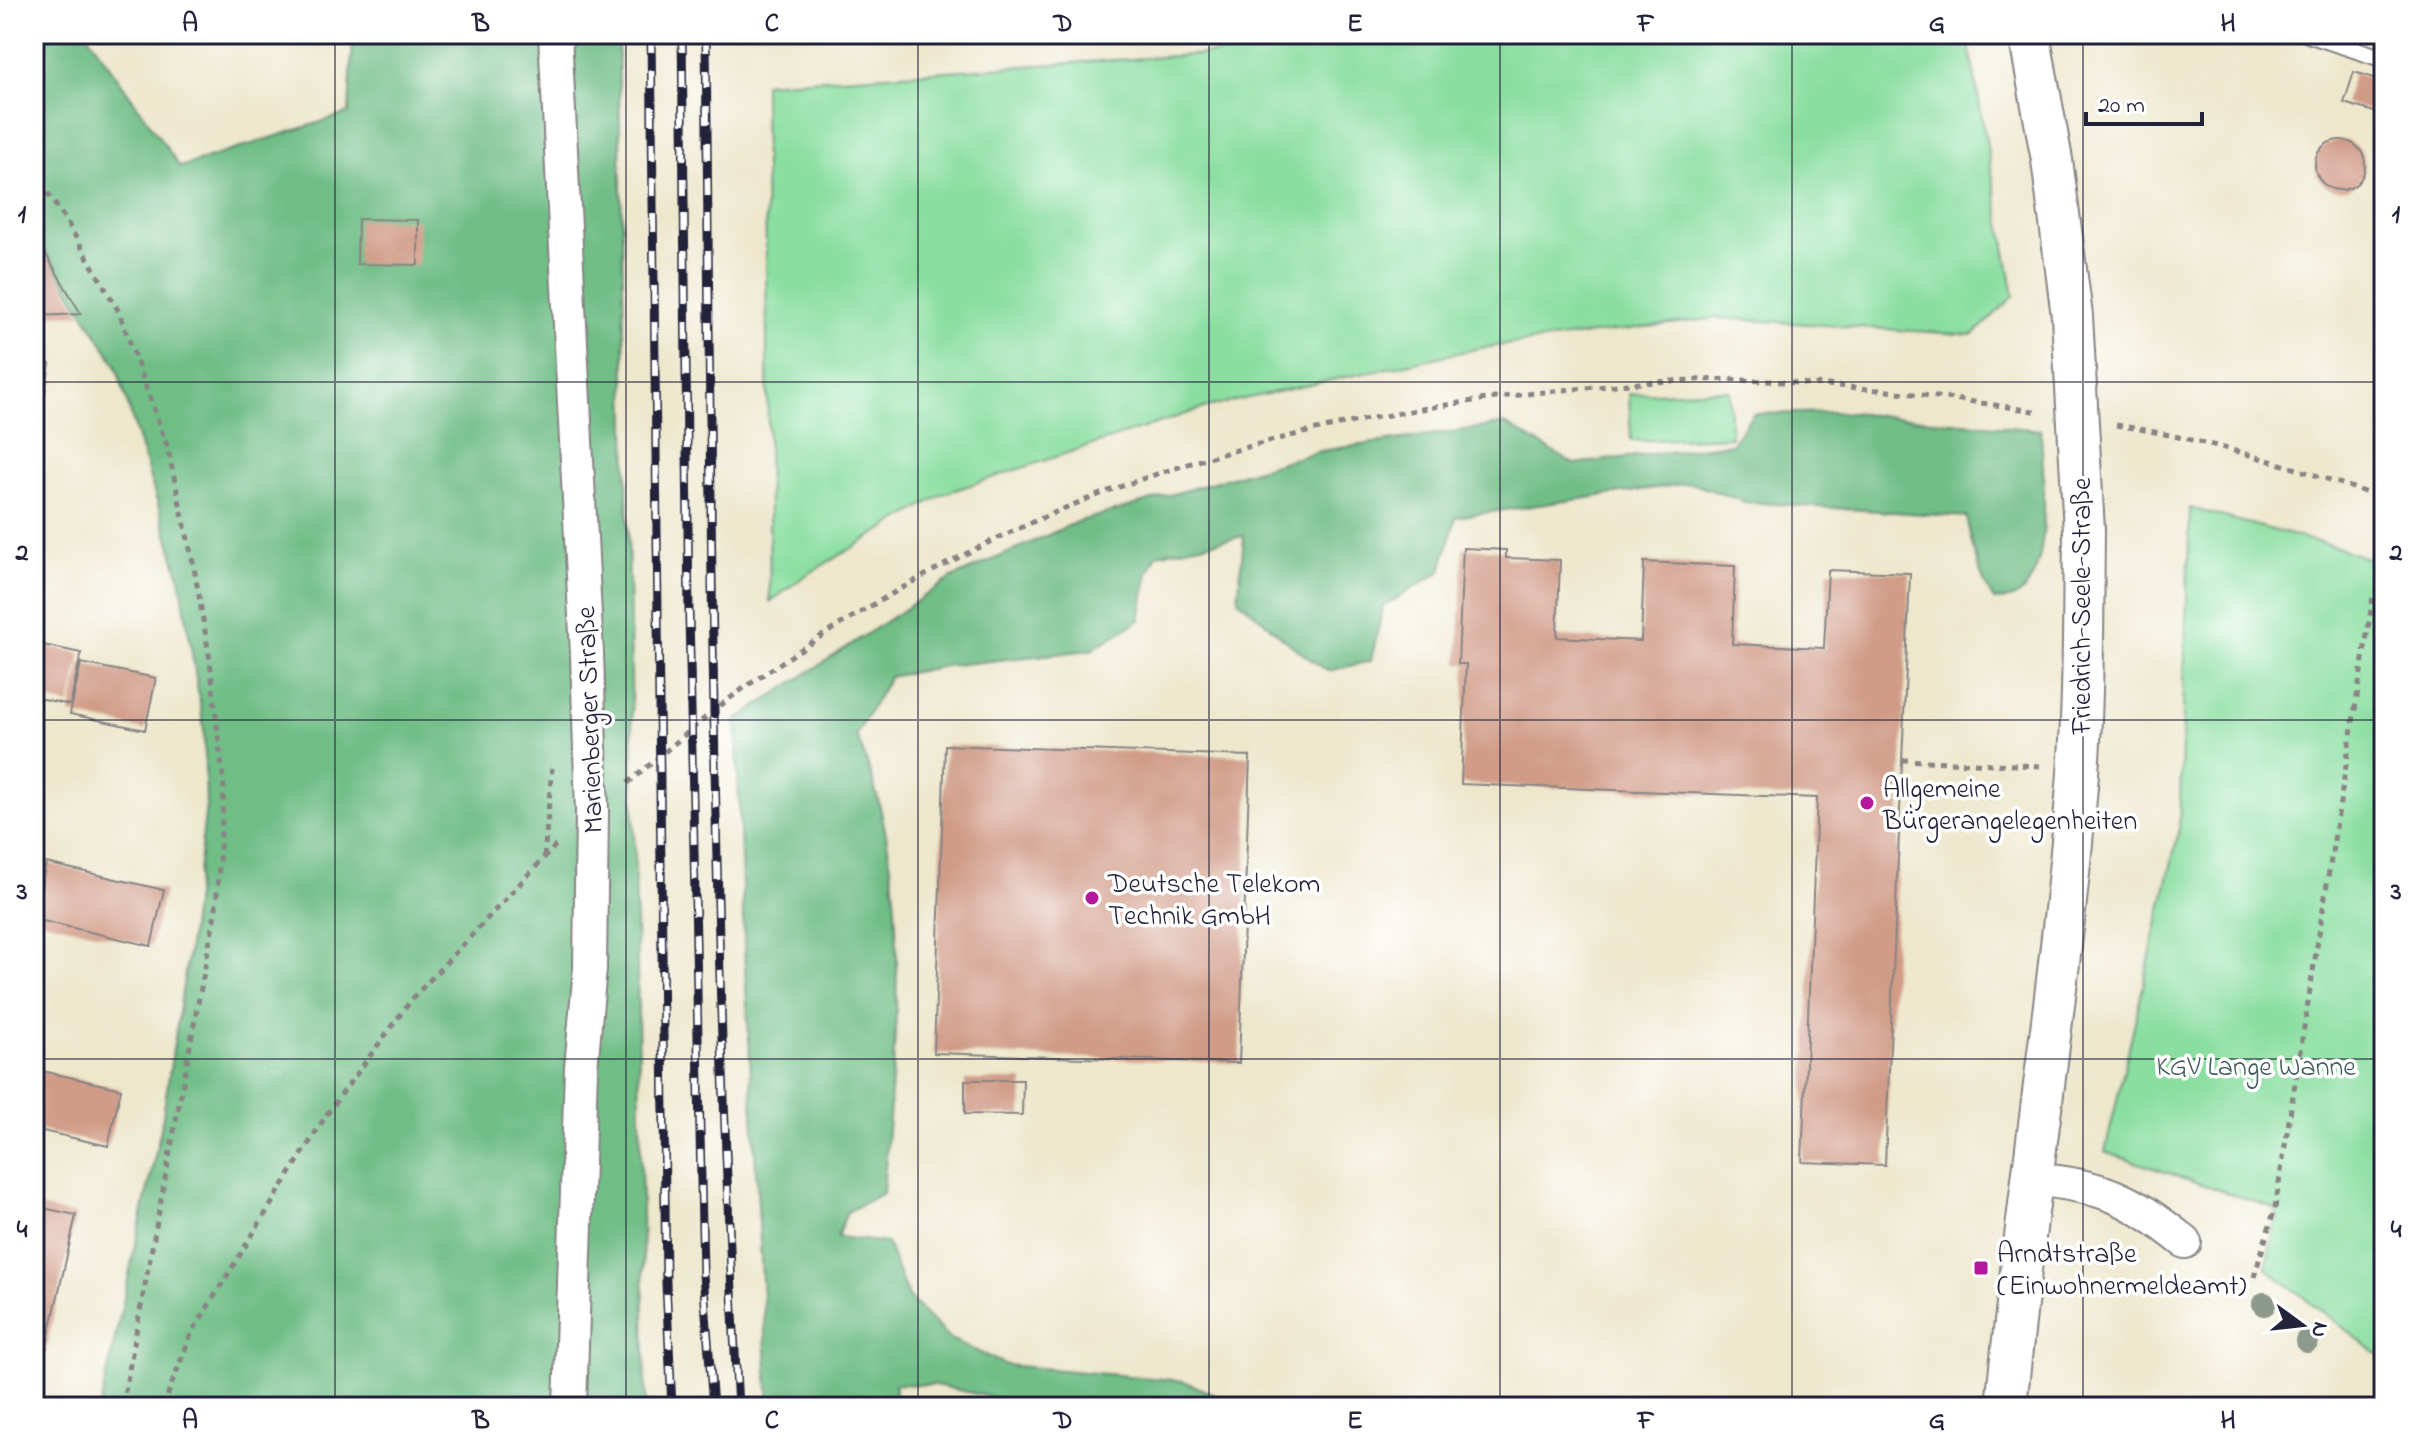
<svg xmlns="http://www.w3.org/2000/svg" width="2418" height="1441" viewBox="0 0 2418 1441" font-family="'Indie Flower',sans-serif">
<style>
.green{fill:#8adea0;stroke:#56806e;stroke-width:2}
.forest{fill:#6fbd86;stroke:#487060;stroke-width:2}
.building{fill:#d09b87}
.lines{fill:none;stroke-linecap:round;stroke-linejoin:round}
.service-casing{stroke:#888484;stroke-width:20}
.minor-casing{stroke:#888484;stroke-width:36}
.tertiary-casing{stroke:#888484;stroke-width:44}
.path{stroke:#888484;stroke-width:5;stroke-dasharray:6 6;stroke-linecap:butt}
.service{stroke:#fff;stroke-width:16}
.minor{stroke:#fff;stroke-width:32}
.tertiary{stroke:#fff;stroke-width:40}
.rail-casing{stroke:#22223b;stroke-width:9}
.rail{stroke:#fff;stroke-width:6;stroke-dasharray:18;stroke-linecap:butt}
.minor-bridge-casing{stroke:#888484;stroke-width:36;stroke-linecap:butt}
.tertiary-bridge-casing{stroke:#888484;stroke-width:44;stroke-linecap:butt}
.minor-bridge{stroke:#fff;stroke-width:32}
.tertiary-bridge{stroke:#fff;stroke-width:40}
.tree{fill:#8e998d}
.grid{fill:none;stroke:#22223b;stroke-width:2;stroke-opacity:0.55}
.poi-dot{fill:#b5179e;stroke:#fff;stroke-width:3}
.labels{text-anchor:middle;stroke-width:7;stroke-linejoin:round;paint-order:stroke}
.street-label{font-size:28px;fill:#22223b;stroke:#fff}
.poi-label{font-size:28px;fill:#22223b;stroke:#fff;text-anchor:start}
.park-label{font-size:28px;fill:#415a59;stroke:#fff}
.neatline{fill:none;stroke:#22223b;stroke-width:3}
.grid-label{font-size:26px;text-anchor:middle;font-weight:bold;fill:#22223b}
</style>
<rect width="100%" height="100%" fill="#fff"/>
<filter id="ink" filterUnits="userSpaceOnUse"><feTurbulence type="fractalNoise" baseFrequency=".0125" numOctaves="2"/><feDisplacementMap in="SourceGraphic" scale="16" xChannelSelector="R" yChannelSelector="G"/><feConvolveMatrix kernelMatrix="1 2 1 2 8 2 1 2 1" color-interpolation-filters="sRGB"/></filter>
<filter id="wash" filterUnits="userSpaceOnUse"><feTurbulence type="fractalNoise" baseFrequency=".006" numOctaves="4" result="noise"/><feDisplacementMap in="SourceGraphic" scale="32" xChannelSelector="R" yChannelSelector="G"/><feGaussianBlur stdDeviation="1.8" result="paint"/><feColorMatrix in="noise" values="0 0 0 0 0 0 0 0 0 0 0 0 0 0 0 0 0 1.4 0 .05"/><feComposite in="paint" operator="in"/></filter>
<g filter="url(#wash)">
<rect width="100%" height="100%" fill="#ede7cc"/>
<!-- green -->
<path class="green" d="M1512 34H1967L2014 296 1973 335 1718 318 1480 348 1207 407 943 494 803 577 770 602 764 83Z
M1729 390 1731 437 1631 441 1629 394Z
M2190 508 2340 548 2384 565V1359L2266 1268 2277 1209 2105 1152 2179 830Z"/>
<!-- forest -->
<path class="forest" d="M34 34H87L180 167 349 113 353 34H618L646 1407H100L161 1128 188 953 206 806 204 729 180 578 116 365 34 233Z
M1839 412 2041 430C2042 471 2057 577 2013 598 2008 600 1999 599 1994 600 1977 573 1973 548 1966 517L1745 502 1691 483 1456 517 1441 571 1383 607 1371 661 1329 671C1294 652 1270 624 1238 600L1244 536 1157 554 1148 573 1140 620 1091 650 945 666 889 677 856 735C918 876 894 1044 883 1193L847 1212 837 1237 887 1243 908 1297 950 1339 1006 1365 1184 1381 1242 1407H1036L935 1385 895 1384V1407H769L745 969 736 720 952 578 1077 522 1320 451 1505 424 1574 464 1731 444 1753 414Z"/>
<g id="blocks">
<!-- building -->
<path class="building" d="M2354 72 2384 81V115L2344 103Z
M2315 165a25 25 0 1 1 50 0a25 25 0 1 1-50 0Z
M358 219 418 220V265L357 264Z
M34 234 81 314 37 316 34 310Z
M34 361 50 364 36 443H34Z
M1463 548 1506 550V558L1560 560 1557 637 1641 641 1644 562 1735 566 1732 644 1824 648 1828 570 1910 573 1885 1165 1802 1162 1817 798 1461 784 1466 664H1458Z
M34 643 81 653 70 705 34 697Z
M81 663 156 678 145 730 70 714Z
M945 745 1250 756 1239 1063 934 1053Z
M46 863 164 890 151 946 34 919Z
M34 1069 121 1089 108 1146 34 1129Z
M965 1080H1023L1022 1115 965 1114Z
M34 1206 76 1215 42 1367 34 1365Z"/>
</g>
</g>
<g filter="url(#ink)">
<use href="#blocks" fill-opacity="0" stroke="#888484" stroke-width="2"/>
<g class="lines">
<!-- service casing -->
<g class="service-casing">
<path id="service" d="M2308 34 2384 59"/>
</g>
<!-- minor casing -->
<g class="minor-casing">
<path id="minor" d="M555 34 587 654
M2032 1179C2103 1186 2129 1197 2185 1242
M570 1407 581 1068 590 968"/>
</g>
<!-- tertiary casing -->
<g class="tertiary-casing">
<path id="tertiary" d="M2029 34 2052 160 2072 316
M2006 1407C2026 1199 2060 993 2077 786 2084 701 2083 616 2084 531"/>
</g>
<!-- path -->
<path class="path" d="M34 173 67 222 119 312 167 446 193 562 210 660 224 787 216 908 122 1407
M2116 425C2208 440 2297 467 2384 499
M1902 760 2041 766
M628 783C663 754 697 723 733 696 827 628 943 560 1049 515 1210 445 1411 403 1586 388 1638 383 1692 378 1745 380 1842 384 1943 396 2039 412
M544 857 552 768
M2254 1277 2275 1208 2373 597
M163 1407 191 1334 327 1114 412 999 557 844"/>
<!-- service -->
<use href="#service" class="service"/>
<!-- minor -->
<use href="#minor" class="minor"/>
<!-- tertiary -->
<use href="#tertiary" class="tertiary"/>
<!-- rail casing -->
<g class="rail-casing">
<path id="rail" d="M651 34 666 1284 672 1407
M682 34 689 614 703 1274 713 1407
M706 34C711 492 712 950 738 1407"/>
</g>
<!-- rail -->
<use href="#rail" class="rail"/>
<!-- minor-bridge casing -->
<g class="minor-bridge-casing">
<path id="minor-bridge" d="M587 654 592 812 590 968"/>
</g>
<!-- tertiary-bridge casing -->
<g class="tertiary-bridge-casing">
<path id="tertiary-bridge" d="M2072 316 2084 531"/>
</g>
<!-- minor-bridge -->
<use href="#minor-bridge" class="minor-bridge"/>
<!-- tertiary-bridge -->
<use href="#tertiary-bridge" class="tertiary-bridge"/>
</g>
<!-- trees -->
<g class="tree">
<circle cx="2264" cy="1304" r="12"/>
<circle cx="2307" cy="1341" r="12"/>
</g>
</g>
<!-- grid -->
<path class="grid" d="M335 34V1407M626 34V1407M918 34V1407M1209 34V1407M1500 34V1407M1792 34V1407M2083 34V1407M34 382H2384M34 720H2384M34 1059H2384"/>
<!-- markers -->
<g class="poi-dot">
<circle cx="1867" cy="803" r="8"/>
<circle cx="1092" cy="898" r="8"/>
<rect x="1973" y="1260" width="16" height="16" rx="4"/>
</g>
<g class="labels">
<!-- street labels -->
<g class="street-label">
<text transform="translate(2080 606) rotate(-90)" y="10">Friedrich-Seele-Straße</text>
<text transform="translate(588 720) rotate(-92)" y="10">Marienberger Straße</text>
</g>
<!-- poi labels -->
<g class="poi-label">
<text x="1883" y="797">Allgemeine<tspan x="1883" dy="32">Bürgerangelegenheiten</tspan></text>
<text x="1108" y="892">Deutsche Telekom<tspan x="1108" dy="32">Technik GmbH</tspan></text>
<text x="1997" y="1262">Arndtstraße<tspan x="1997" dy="32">(Einwohnermeldeamt)</tspan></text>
</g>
<!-- park labels -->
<g class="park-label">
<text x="2256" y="1075">KGV Lange Wanne</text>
</g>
</g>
<!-- margin -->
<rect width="2418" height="1441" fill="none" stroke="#fff" stroke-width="88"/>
<!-- north arrow -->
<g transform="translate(2302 1325) rotate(105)" stroke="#ffffff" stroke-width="6" paint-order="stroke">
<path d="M0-6L14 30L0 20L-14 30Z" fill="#22223b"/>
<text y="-12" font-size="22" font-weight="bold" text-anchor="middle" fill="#22223b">N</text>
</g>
<!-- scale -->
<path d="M2086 112v12h116v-12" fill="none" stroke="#22223b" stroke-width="4"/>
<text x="2098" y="112" font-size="24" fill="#22223b" stroke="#ffffff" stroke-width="6" paint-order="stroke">20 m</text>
<rect x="44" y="44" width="2330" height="1353" class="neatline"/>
<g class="grid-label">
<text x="190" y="31">A</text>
<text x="481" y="31">B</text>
<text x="772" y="31">C</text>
<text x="1063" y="31">D</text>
<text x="1355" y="31">E</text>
<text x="1646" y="31">F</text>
<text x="1937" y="31">G</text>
<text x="2228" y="31">H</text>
<text x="22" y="222">1</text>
<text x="2396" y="222">1</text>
<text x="22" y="560">2</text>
<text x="2396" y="560">2</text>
<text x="22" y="899">3</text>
<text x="2396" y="899">3</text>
<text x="22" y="1237">4</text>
<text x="2396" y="1237">4</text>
<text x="190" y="1428">A</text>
<text x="481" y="1428">B</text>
<text x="772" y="1428">C</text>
<text x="1063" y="1428">D</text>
<text x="1355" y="1428">E</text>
<text x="1646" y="1428">F</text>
<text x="1937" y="1428">G</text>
<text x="2228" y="1428">H</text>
</g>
</svg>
